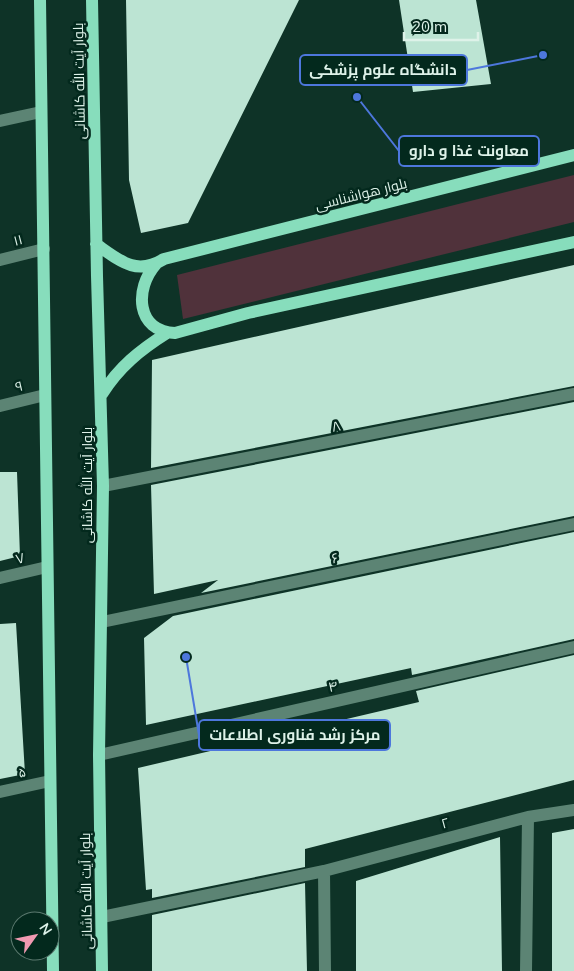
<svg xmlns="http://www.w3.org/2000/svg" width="574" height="971" viewBox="0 0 574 971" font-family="Mulish,Cairo,sans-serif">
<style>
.green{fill:#50323b}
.building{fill:#bce4d3}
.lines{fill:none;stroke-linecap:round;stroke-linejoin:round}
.minor{stroke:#5c8474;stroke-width:12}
.major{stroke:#87ddbc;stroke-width:12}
.labels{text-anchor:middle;stroke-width:5;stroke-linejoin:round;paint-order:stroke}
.street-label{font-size:14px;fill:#def2e9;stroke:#03291d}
.leader{fill:none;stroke:#4d77dc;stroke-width:2}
.callout-dot{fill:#4d77dc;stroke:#03291d;stroke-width:2}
.callout{fill:#03291d;stroke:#4d77dc;stroke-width:2}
.callout-label{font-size:15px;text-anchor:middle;font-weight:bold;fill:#def2e9}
</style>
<rect width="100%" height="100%" fill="#0e3327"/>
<!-- green -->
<path class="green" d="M574 175V222L183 319 177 275Z"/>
<!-- building -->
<path class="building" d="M126 0H299L188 223 141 233 129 180Z
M399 0H476L491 84 413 92Z
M574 265V386L151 468 152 360Z
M574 402V516L201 593 218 580 154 594 151 485Z
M0 472H17L20 556 0 561Z
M574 532V639L412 675 411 668 146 725 144 638 173 616Z
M16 623 25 774 0 779V624Z
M574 655V780L305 849V867L152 898V889L146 890 138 768 419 702 416 691Z
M574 829V971H552V833Z
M500 837 502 971H356V881Z
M305 883 307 971H152V915Z"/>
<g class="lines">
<!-- minor -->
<path class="minor" d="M0 121 41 112
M0 260 44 249
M0 406 45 395
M103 486 574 394
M0 578 47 567
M102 622 574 524
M99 755 574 647
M0 792 50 781
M324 871 325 971
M102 917 324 871 528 817 574 810
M526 971 528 817"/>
<!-- major -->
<path class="major" d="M40 0 53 971
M92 0 97 276 103 486 99 755 102 971
M96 244C120 261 136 276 164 259L574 155
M156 264C134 289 136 331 175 333L248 313 574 242
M102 394C119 367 140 350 167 333"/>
</g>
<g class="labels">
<!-- street labels -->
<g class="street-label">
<text transform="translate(79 81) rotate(-91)" y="5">بلوار آیت الله کاشانی</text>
<text transform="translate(361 194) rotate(-14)" y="5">بلوار هواشناسی</text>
<text transform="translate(18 240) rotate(-14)" y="5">۱۱</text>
<text transform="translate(19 386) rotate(-13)" y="5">۹</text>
<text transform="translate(336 426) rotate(-11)" y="5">۸</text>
<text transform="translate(87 485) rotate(-90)" y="5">بلوار آیت الله کاشانی</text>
<text transform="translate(20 558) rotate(-14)" y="5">۷</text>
<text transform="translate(335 558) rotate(-12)" y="5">۶</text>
<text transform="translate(333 686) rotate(-13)" y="5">۴</text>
<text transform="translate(22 772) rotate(-12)" y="5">۵</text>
<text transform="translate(445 823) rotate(-15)" y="5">۲</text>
<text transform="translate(86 891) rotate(-91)" y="5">بلوار آیت الله کاشانی</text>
</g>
</g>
<!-- callouts -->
<path class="leader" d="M543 55L467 70M357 97L399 151M186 657L199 735"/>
<g class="callout-dot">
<circle cx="543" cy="55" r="5"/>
<circle cx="357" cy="97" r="5"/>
<circle cx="186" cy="657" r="5"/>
</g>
<g class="callout">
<rect x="300" y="55" width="167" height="30" rx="5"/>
<rect x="399" y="136" width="140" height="30" rx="5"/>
<rect x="199" y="720" width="191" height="30" rx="5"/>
</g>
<g class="callout-label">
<text x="383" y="75">دانشگاه علوم پزشکی</text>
<text x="469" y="156">معاونت غذا و دارو</text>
<text x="295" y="740">مرکز رشد فناوری اطلاعات</text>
</g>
<!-- north arrow -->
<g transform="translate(35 936) rotate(57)"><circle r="24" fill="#03291d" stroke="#5b796f"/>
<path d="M0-4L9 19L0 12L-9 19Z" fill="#f19ab2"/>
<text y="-8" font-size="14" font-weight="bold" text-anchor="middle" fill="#def2e9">N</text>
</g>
<!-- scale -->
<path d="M404 32v8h74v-8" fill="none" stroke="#def2e9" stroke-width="2.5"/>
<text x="412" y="32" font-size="15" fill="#def2e9" stroke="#03291d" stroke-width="4" paint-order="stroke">20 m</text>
</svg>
